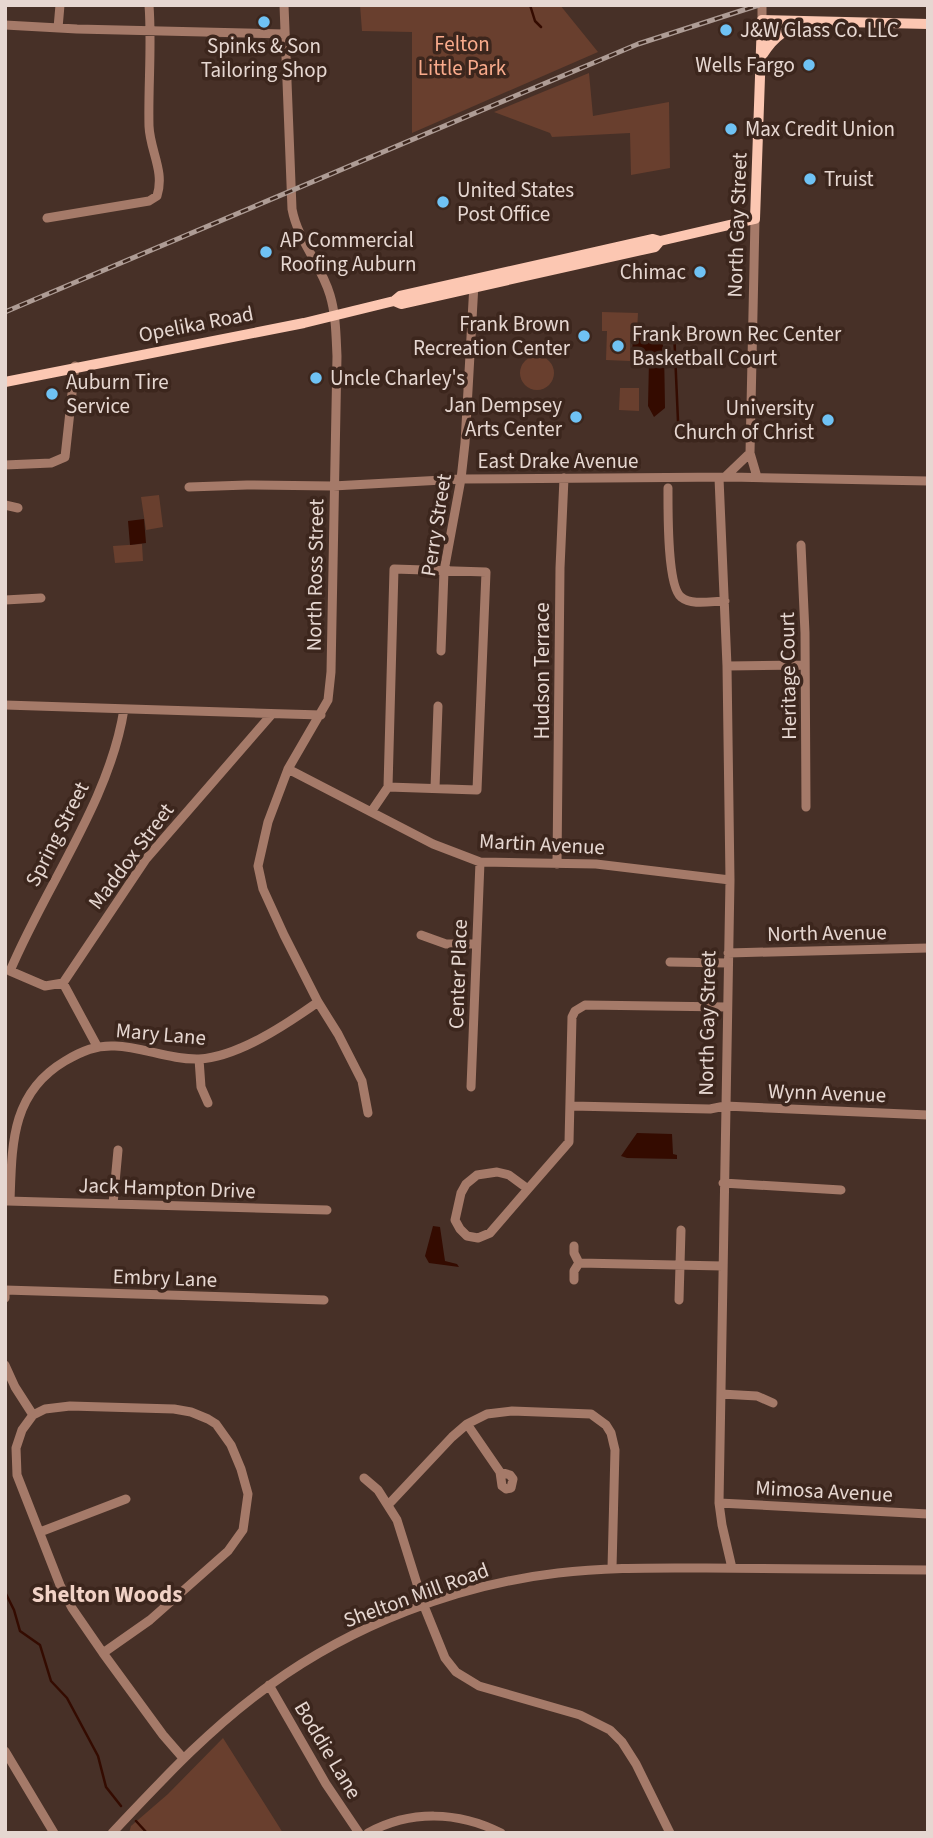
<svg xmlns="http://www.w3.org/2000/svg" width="933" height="1838" viewBox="0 0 933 1838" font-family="'Source Sans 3',sans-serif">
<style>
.green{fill:#693f2e}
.water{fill:#340b00}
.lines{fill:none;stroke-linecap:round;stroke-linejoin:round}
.stream{stroke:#340b00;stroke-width:2.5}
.minor{stroke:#a57a69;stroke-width:9}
.major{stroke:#fcc7b2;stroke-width:10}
.rail-casing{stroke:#ae9c95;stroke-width:5}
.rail{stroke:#3c261d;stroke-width:2.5;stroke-dasharray:8;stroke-linecap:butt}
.poi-dot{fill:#6fc2f4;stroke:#3c261d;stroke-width:2.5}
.labels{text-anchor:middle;stroke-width:7;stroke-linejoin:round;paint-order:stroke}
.poi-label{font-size:21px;fill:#e6d7d1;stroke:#3c261d;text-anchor:start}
.park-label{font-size:21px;fill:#f9ab8c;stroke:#3c261d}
.street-label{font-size:21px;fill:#e6d7d1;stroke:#3c261d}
.neighbourhood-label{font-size:23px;font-weight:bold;fill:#f1d2c6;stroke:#3c261d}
</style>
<rect width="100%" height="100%" fill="#473027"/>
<!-- green -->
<path class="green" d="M360 5H560L598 52 412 133V32L362 31Z
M589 73 593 116 669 102 670 168 631 175 630 133 552 137 550 133 494 112Z
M602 312 638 313 637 332H630V361L606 360 607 331H602Z
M520 373a17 17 0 1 1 34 0a17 17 0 1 1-34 0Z
M620 388H639V411L619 410Z
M159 495 163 527 146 530 141 497Z
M142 544 143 561 115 563 113 546Z
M223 1738 283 1833H129L131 1826 168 1794Z"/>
<!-- water -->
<path class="water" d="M641 327 657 330 664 348 665 408 654 417 648 406 649 361 632 360 633 333H639Z
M144 519 146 543 130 545 128 521Z
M637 1133 672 1134 673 1154 677 1155V1159L627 1158 621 1156Z
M433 1226 440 1227 445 1261 457 1264 459 1267 429 1263 425 1256Z"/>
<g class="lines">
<!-- stream -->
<path class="stream" d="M530 5 535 21 541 27
M674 330 678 421
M5 1592 14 1610 20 1631 40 1645 51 1681 67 1698 98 1756 106 1787 121 1806
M136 1821 147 1833"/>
<!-- minor -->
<path class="minor" d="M284 5 292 209C298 241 321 264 330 295 336 315 336 336 337 356L331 672 328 700 288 769 268 822 258 866 263 889 284 935 318 1002 338 1034 362 1081 368 1113
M762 20V5
M5 25 77 29 285 34
M58 28 60 5
M47 218 149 201 157 196C165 171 150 151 149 126 148 86 152 46 149 5
M755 219 750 453 757 477
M5 465 51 463 65 457 75 366
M725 477 750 453
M719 478 727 666 730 880 719 1503 722 1525 732 1568
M189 487 247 485 333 486 461 479 730 477 928 481
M668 488C668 508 667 586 681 597 692 606 712 601 725 601
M5 505 18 508
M801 545 805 633 806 807
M394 569 486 572 477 790 388 787Z
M5 600 41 598
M441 651 444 571 461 479 465 443 474 284
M727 666 805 665
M5 705 321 715
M124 709C110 800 46 885 10 971L45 986 63 983 146 859 272 714
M288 769 433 844 480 862 596 864 730 880
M435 788 438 706
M371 812 388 787
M557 864 560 568 564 478
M421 935 446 944H476
M728 953 928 948
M670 962 727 963
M63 983 97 1046
M199 1059 201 1087 208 1103
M471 1087 480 862
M571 1106 710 1109 725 1106 928 1115
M723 1183 841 1190
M528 1189 509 1175 497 1172 477 1175 466 1184 461 1193 455 1220 460 1229 467 1236 478 1238 490 1233 528 1189 569 1142 572 1017 575 1011 585 1005 727 1007
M7 1201 327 1210
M10 1201C12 1144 11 1093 65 1061 82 1051 96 1045 115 1046 143 1047 170 1060 199 1059 238 1057 287 1024 318 1002
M113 1204 118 1150
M579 1263 723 1266
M574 1280V1271L579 1263 574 1253V1246
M5 1298V1290L324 1300
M679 1300 681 1230
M5 1365 15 1387 33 1415
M721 1394 757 1396 773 1403
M467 1424 500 1472
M500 1472 510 1475 513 1479 511 1488 506 1489 502 1486Z
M364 1478 378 1490 397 1520 424 1606 445 1658 456 1672 479 1686 580 1715 610 1730 622 1742 636 1764 670 1833
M719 1503 928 1514
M389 1504 452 1437 467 1424 487 1414 512 1411 591 1414 606 1425 611 1433 615 1450 612 1568
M40 1532 126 1499
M103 1653 150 1620 228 1551 243 1530 248 1494 241 1469 231 1445 216 1424 208 1419 191 1412 174 1409 70 1406 45 1409 33 1415 22 1430 16 1448 17 1475 60 1585 72 1608 103 1653 163 1735 183 1758
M269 1685 326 1784 359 1833
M5 1751 54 1833
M112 1833C162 1780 211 1727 270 1685 353 1625 456 1585 558 1573 607 1567 656 1568 706 1568 780 1569 854 1569 928 1570
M368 1833C410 1810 458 1811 501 1833"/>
<!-- major -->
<path class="major" d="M763 54C776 34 784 31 805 23
M394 301 401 304 655 247 660 241 755 219 762 20 928 24
M5 382 304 323 394 301 400 296 653 239 660 241"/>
<!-- rail casing -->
<g class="rail-casing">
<path id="rail" d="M5 312 638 44 759 5"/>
</g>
<!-- rail -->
<use href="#rail" class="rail"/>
</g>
<!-- markers -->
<g class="poi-dot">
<circle cx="264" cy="22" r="7"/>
<circle cx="726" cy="30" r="7"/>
<circle cx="809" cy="65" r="7"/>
<circle cx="731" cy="129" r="7"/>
<circle cx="810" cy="179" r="7"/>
<circle cx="443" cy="202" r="7"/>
<circle cx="266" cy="252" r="7"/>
<circle cx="700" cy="272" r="7"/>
<circle cx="584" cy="336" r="7"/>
<circle cx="618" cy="346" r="7"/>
<circle cx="316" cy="378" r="7"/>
<circle cx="52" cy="394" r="7"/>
<circle cx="576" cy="417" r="7"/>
<circle cx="828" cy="420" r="7"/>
</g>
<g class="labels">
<!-- poi labels -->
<g class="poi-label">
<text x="740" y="37">J&amp;W Glass Co. LLC</text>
<text x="264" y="53" text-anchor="middle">Spinks &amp; Son<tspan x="264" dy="24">Tailoring Shop</tspan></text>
<text x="795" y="72" text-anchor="end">Wells Fargo</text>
<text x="745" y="136">Max Credit Union</text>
<text x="824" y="186">Truist</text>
<text x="457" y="197">United States<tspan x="457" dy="24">Post Office</tspan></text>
<text x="280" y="247">AP Commercial<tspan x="280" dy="24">Roofing Auburn</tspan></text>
<text x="686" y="279" text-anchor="end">Chimac</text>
<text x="570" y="331" text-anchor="end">Frank Brown<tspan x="570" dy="24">Recreation Center</tspan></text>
<text x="632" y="341">Frank Brown Rec Center<tspan x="632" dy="24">Basketball Court</tspan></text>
<text x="330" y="385">Uncle Charley's</text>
<text x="66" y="389">Auburn Tire<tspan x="66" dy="24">Service</tspan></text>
<text x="562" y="412" text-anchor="end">Jan Dempsey<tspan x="562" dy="24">Arts Center</tspan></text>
<text x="814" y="415" text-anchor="end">University<tspan x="814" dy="24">Church of Christ</tspan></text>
</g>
<!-- park labels -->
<g class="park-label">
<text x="462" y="51">Felton<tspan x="462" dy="24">Little Park</tspan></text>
</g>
<!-- street labels -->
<g class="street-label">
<text transform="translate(737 225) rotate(-88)" y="7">North Gay Street</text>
<text transform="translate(196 324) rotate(-11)" y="7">Opelika Road</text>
<text x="558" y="468">East Drake Avenue</text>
<text transform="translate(436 525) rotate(-81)" y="7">Perry Street</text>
<text transform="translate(315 575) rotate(-89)" y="7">North Ross Street</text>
<text transform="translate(542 671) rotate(-90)" y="7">Hudson Terrace</text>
<text transform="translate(788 676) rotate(-91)" y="7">Heritage Court</text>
<text transform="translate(57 834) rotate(-63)" y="7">Spring Street</text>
<text transform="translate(542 844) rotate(3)" y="7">Martin Avenue</text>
<text transform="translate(131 856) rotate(-53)" y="7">Maddox Street</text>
<text transform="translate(827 933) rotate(-1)" y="7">North Avenue</text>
<text transform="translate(458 974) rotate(-88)" y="7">Center Place</text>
<text transform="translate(707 1023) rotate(-89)" y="7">North Gay Street</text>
<text transform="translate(161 1034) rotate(5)" y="7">Mary Lane</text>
<text transform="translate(827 1093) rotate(2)" y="7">Wynn Avenue</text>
<text transform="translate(167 1188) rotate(2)" y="7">Jack Hampton Drive</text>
<text transform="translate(165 1278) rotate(2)" y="7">Embry Lane</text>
<text transform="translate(824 1491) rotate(3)" y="7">Mimosa Avenue</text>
<text transform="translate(416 1595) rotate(-20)" y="7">Shelton Mill Road</text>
<text transform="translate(328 1750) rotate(59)" y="7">Boddie Lane</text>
</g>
<!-- neighbourhood labels -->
<g class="neighbourhood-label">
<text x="107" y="1602">Shelton Woods</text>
</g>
</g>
<!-- border -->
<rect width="933" height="1838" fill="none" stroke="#e6d7d1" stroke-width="14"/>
</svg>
